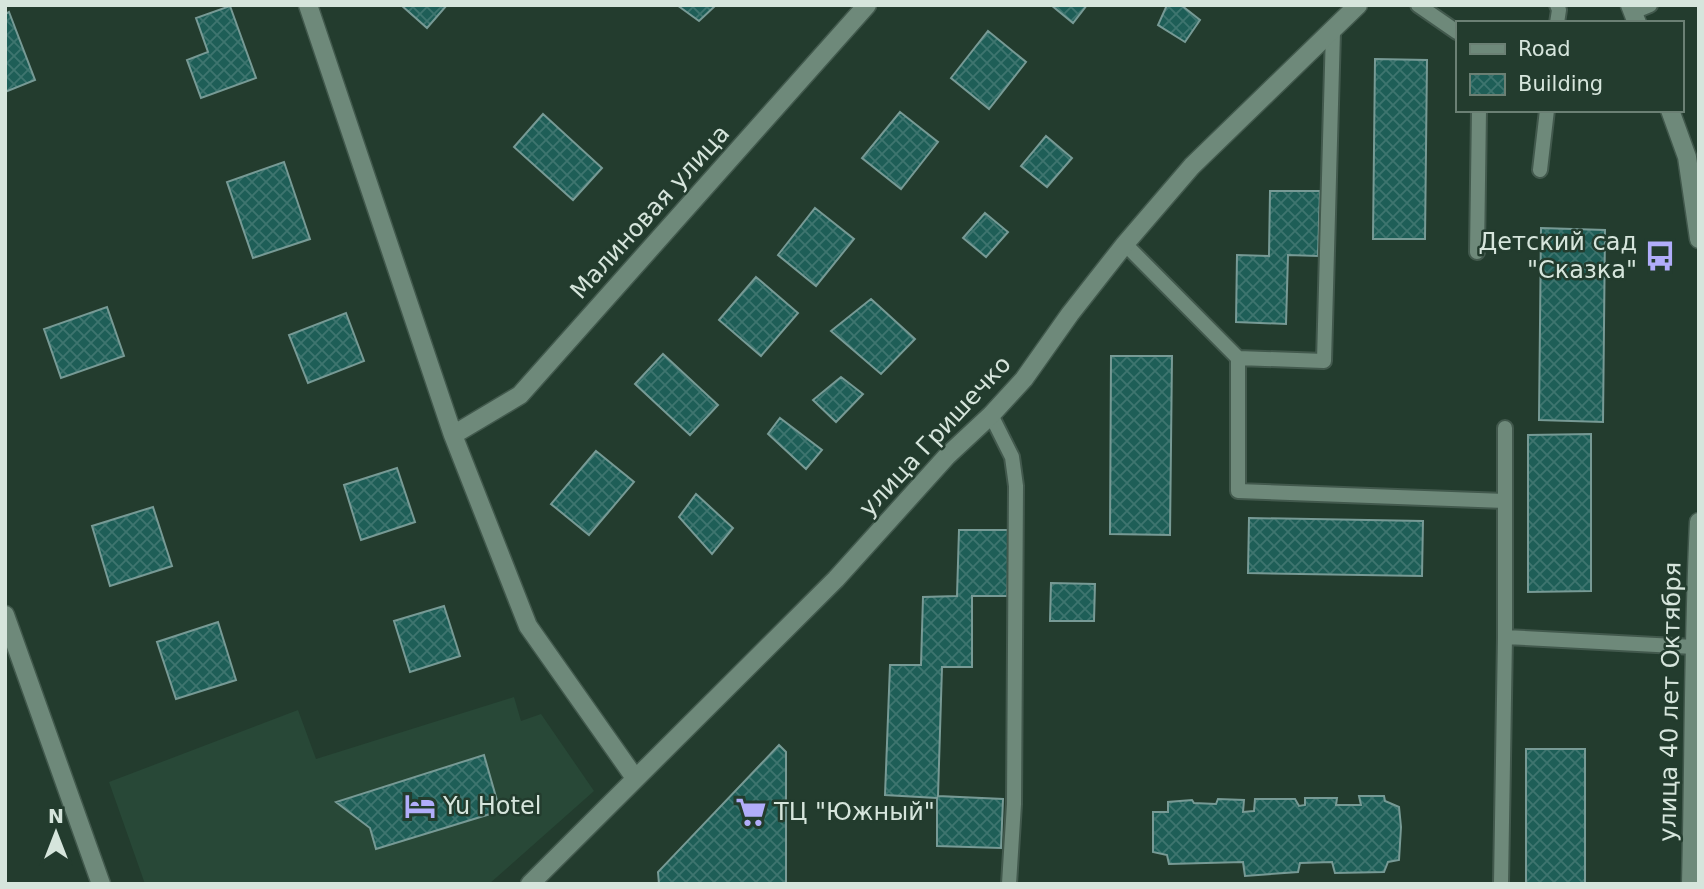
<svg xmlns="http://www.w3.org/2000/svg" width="1704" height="889" viewBox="0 0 1704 889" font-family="'DejaVu Sans',sans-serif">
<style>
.built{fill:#284837}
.building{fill:url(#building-cross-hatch);stroke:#779a95;stroke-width:2}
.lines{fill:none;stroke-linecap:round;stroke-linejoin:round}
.service-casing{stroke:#42594d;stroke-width:18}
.minor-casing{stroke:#42594d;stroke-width:21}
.service{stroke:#6e897a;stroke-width:14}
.minor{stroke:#6e897a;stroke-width:18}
.labels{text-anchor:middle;stroke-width:5;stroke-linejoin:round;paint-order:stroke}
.street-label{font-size:24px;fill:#d6e5dc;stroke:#233c2e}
.poi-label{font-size:24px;fill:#d6e5dc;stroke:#233c2e;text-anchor:start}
</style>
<defs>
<pattern id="building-cross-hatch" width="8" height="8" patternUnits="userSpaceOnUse" patternTransform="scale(1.75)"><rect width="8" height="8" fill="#1e5e57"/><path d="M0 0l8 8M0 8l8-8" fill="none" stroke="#3e756f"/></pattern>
</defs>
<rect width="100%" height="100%" fill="#233c2e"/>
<!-- built -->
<path class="built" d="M514 697 521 721 541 714 594 791 489 884H145L109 782 298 710 316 759Z"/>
<!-- building -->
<path class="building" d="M401 5H447L427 28Z
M677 5H716L699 21Z
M1051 5H1087L1073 23Z
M1167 5H1181L1200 20 1185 42 1158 25Z
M230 6 256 78 201 98 187 60 208 52 196 18Z
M9 12 35 80 5 92V14Z
M988 31 1026 62 989 109 951 78Z
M1375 59 1427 60 1425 239H1373Z
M900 112 938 142 901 189 862 158Z
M543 114 602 168 573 200 514 147Z
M1046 136 1072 158 1047 187 1021 166Z
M284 162 310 239 253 258 227 182Z
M1270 191H1320L1318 256 1288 255 1286 324 1236 322 1237 255 1269 256Z
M815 208 854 239 816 286 778 255Z
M985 213 1008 232 986 257 963 238Z
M1541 228 1605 230 1603 422 1539 420Z
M756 277 798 313 761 356 719 320Z
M871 299 915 339 881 374 831 331Z
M107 307 124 356 61 378 44 329Z
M346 313 364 361 308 383 289 335Z
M663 354 718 405 690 435 635 384Z
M1111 356H1172L1170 535 1110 534Z
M841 377 863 394 836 422 813 400Z
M780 418 822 450 806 469 768 434Z
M1591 434V591L1528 592V435Z
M596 451 634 482 589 535 551 504Z
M397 468 415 522 361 540 344 485Z
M696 494 733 528 712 554 679 517Z
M153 507 172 566 110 586 92 526Z
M1249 518 1423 521 1422 576 1248 573Z
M959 530H1010L1007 596H972V667H942L938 796 1003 799 1001 848 937 846V798L885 795 890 665H921L923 597 957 596Z
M1051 583 1095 584 1094 621H1050Z
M444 606 460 656 410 672 394 621Z
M218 622 236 680 176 699 157 642Z
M779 745 786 752V884H659L658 872Z
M1526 749H1585V884H1526Z
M484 755 500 811 376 849 370 828 336 802Z
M1359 796H1384L1385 801 1399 807 1401 827 1399 860 1388 862 1384 872 1335 873 1332 862 1300 863 1298 872 1245 876 1243 862 1169 864 1167 855 1153 852V812H1168V802L1192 800 1194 803 1216 804 1218 799 1244 800 1243 812 1254 811 1255 799H1295L1299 806 1305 805V798H1337L1336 805H1361Z"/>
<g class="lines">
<!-- service casing -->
<g class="service-casing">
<path id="service" d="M1418 5 1457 32
M1557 5 1559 10 1557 23
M1633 12 1650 5
M1540 170 1547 110
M1125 244 1238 358 1324 361 1333 31
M1477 252 1479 110
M1238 358V491L1505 501
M991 415 1012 457 1016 486 1014 804 1009 884
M1505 428V637L1694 647
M1501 884 1505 637"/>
</g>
<!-- minor casing -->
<g class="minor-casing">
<path id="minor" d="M308 5 453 435 528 626 635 778
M1630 5 1637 23
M1670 110 1687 157 1699 239
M453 435 520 395 867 5
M5 615 101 884
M530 884 836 579 947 456 991 415 1024 379 1070 314 1125 244 1192 166 1358 5
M1691 884C1694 763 1693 642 1699 522"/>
</g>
<!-- service -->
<use href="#service" class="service"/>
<!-- minor -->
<use href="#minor" class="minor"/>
</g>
<!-- icons -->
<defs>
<g id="bus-bare" transform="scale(2.415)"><path d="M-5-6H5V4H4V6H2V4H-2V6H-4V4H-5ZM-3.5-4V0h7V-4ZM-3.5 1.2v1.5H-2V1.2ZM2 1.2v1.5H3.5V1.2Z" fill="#b1adfa" stroke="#233c2e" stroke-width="2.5" paint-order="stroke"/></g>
<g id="hotel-bare" transform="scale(2.415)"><path d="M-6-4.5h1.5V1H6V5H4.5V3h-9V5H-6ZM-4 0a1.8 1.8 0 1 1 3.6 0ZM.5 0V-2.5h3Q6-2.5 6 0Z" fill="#b1adfa" stroke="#233c2e" stroke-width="2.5" paint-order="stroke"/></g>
<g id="supermarket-bare" transform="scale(2.415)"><path d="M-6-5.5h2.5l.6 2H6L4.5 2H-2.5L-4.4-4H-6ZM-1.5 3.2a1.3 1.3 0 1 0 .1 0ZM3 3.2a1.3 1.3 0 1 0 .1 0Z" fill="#b1adfa" stroke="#233c2e" stroke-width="2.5" paint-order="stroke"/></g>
</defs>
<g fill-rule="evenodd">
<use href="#bus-bare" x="1660" y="256"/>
<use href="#hotel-bare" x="420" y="806"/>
<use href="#supermarket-bare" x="751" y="812"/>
</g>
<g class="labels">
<!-- street labels -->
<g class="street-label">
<text transform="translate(650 212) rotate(-48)" y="8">Малиновая улица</text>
<text transform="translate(935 436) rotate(-47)" y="8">улица Гришечко</text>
<text transform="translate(1670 702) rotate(-89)" y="8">улица 40 лет Октября</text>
</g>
<!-- poi labels -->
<g class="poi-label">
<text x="1637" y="250" text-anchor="end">Детский сад<tspan x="1637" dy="28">"Сказка"</tspan></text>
<text x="443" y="814">Yu Hotel</text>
<text x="774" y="820">ТЦ "Южный"</text>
</g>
</g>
<!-- border -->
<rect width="1704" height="889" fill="none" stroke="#d6e5dc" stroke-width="14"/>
<!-- legend -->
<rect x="1456" y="21" width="228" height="91" fill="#233c2e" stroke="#6b8074" stroke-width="2"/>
<rect x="1470" y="44" width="35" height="10" fill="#6e897a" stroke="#6b8074" stroke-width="2"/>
<text x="1518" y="56" font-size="21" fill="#d6e5dc">Road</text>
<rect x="1470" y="74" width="35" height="21" fill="url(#building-cross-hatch)" stroke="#6b8074" stroke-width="2"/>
<text x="1518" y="91" font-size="21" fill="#d6e5dc">Building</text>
<!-- north arrow -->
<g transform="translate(56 833)" stroke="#233c2e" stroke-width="5" paint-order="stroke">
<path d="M0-5L12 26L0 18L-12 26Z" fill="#d6e5dc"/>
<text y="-10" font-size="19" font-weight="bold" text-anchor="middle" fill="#d6e5dc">N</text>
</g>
</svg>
